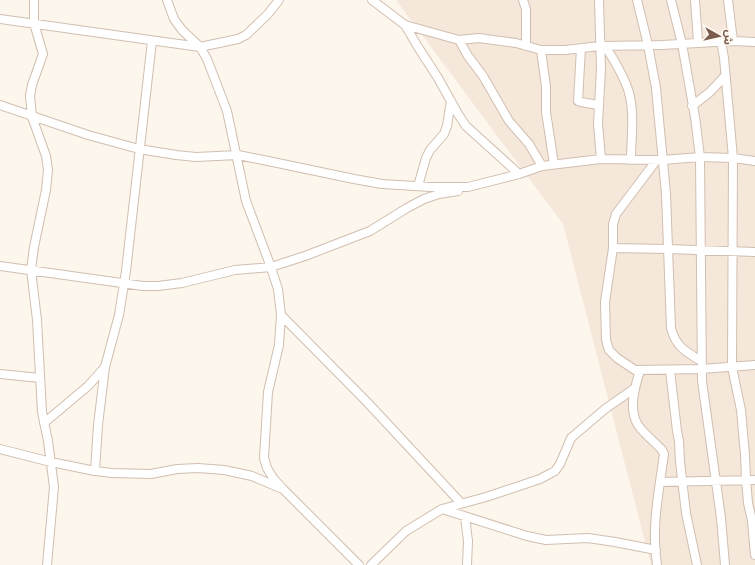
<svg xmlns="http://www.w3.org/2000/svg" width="755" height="565" viewBox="0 0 755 565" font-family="'Noto Sans','Noto Sans Arabic',sans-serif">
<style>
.residential{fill:#f5e8da}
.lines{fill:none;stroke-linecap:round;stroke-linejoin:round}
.minor-casing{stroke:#d1beb0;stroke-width:10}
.minor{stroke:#fff;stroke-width:8}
</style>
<rect width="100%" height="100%" fill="#fdf6ec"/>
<!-- residential -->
<path class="residential" d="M396 0H755V565H651L563 224Z"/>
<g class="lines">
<!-- minor casing -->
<g class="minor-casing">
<path id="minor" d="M34 0V23L43 54 32 85 30 96 32 117 46 156 48 170 46 190 34 247 31 270 37 320 42 412 48 441 54 487 47 565
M167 0 174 19 182 30 200 47 207 59 227 111 246 201 269 262 278 289 281 315 279 345 268 392 264 458 267 468 273 478 283 489 359 565
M372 0 405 25 418 47 438 78 458 114 466 126 519 174
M523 0 526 9V46
M599 0 601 69 598 124 601 159
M637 0 648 45 656 88 666 194 671 328C676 347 685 351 701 361
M671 0 682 44 695 117 700 157 702 381 721 518 725 565
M695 0 698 42
M728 0 733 41
M0 19 200 47 238 39 246 35 268 14 279 0
M405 25 459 40 479 38 516 43 541 50H565L600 46 662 45 733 41 755 42
M459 40 468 56 483 76 509 121 529 144 542 166
M721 41 724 58 733 158 732 367 741 410 745 455 746 479 748 503 752 521 755 555
M605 46C613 58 620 70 626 84 636 107 631 136 631 160
M581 48 578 101 581 102 598 105
M541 50 546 87V112L554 164
M0 105 88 135 139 149 176 155 196 157 238 155 268 161 354 179 382 184 431 187H468L519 174 542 166 601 159 663 160 700 157 733 158 755 161
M692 106 710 92 725 76
M656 161 616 214 613 224V248L605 302 606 340 609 350 617 358 635 370 701 369 755 365
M418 186 426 158 430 150 444 134 447 126 451 101
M613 248 668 249 755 252
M0 266 143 286H158L182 283 235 270 271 267 305 256 370 231 407 208 424 199 439 194 458 191
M281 315 367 402 461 503
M640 370C635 387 628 409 638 425 644 434 655 442 662 450L664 454C659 491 651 528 657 565
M670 370 677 431 679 441 680 462 686 513 697 565
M0 374 40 378
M44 423 88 386 105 367
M0 449 51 462 95 471 112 473 151 474 177 469 198 468 224 470 252 476 280 488
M95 471 98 425 105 367 119 315 126 271 152 41
M660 482 755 480
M442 509 527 536 546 540 588 538 615 542 656 550
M465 517 468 541 467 565
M371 565 406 531 442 509 486 497 540 479 555 471 560 464 571 438 605 409 635 388"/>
</g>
<!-- minor -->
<use href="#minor" class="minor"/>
</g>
<!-- north arrow -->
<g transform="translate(719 36) rotate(98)" stroke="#fffaf3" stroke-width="3" paint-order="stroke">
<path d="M0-3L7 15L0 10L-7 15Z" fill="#7a5c4d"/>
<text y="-6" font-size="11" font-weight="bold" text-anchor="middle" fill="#7a5c4d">ش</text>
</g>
</svg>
